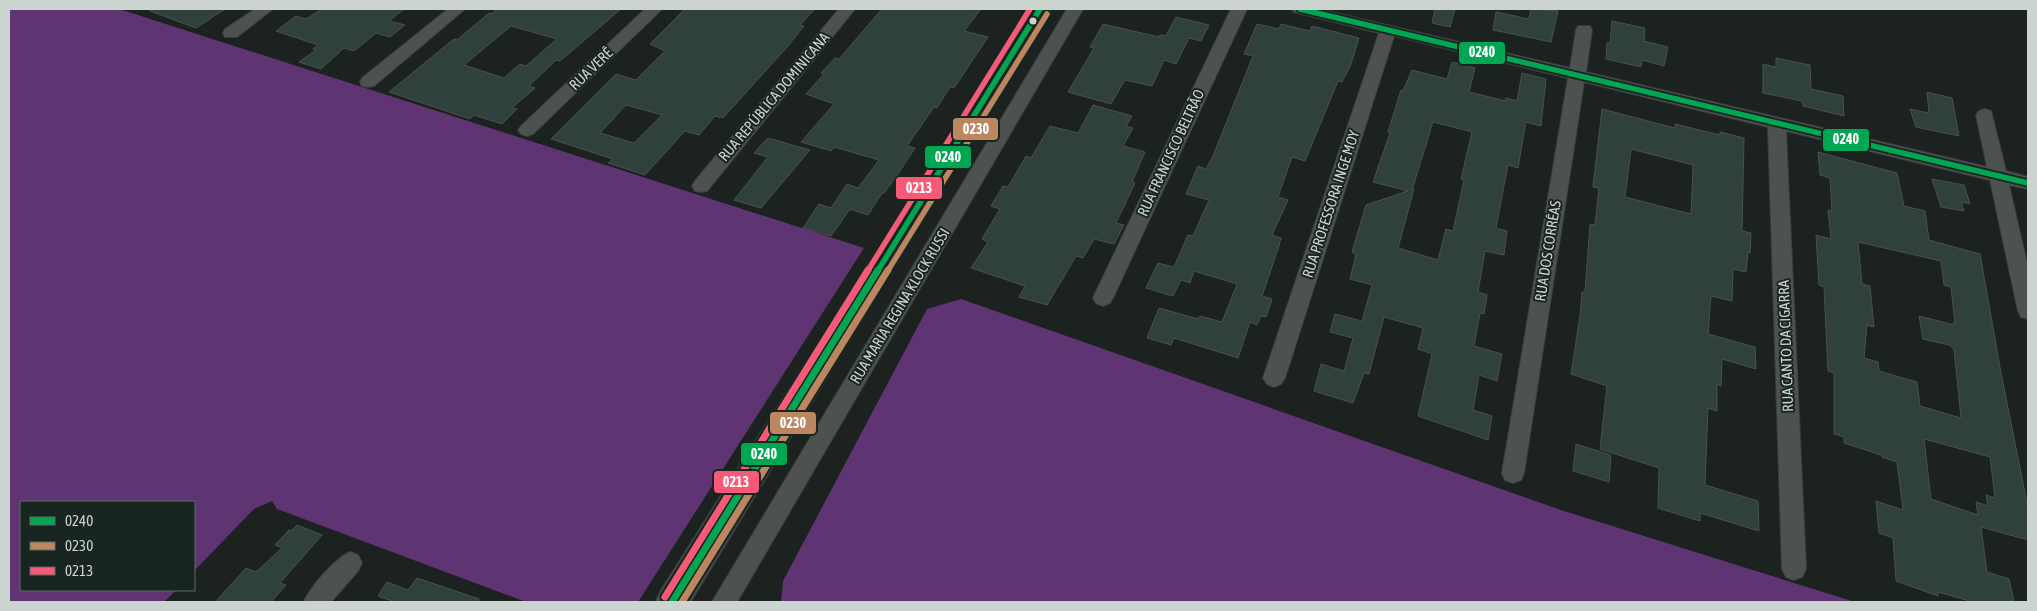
<svg xmlns="http://www.w3.org/2000/svg" width="2037" height="611" viewBox="0 0 2037 611" font-family="'Asap Condensed',sans-serif">
<style>
.forest{fill:#5f3473}
.building{fill:#30403c;stroke:#4b504e;fill-rule:evenodd}
.lines{fill:none;stroke-linecap:round;stroke-linejoin:round}
.minor-casing{stroke:#393f3d;stroke-width:2}
.tertiary-casing{stroke:#393f3d;stroke-width:3}
.minor{fill:#4d514f;fill-rule:evenodd}
.tertiary{fill:#4d514f;fill-rule:evenodd}
.bus-1-far1-casing{stroke:#192520;stroke-width:9}
.bus-1-casing{stroke:#192520;stroke-width:11}
.bus-2-far1-casing{stroke:#192520;stroke-width:9}
.bus-2-casing{stroke:#192520;stroke-width:11}
.bus-3-far1-casing{stroke:#192520;stroke-width:9}
.bus-3-casing{stroke:#192520;stroke-width:11}
.bus-1-far1{stroke:#00a651;stroke-width:5.5}
.bus-1{stroke:#00a651;stroke-width:7}
.bus-2-far1{stroke:#bb8660;stroke-width:5.5}
.bus-2{stroke:#bb8660;stroke-width:7}
.bus-3-far1{stroke:#f75a77;stroke-width:5.5}
.bus-3{stroke:#f75a77;stroke-width:7}
.bus-dot{fill:#ccd4d0;stroke:#192520;stroke-width:2}
.labels{text-anchor:middle;stroke-width:4;stroke-linejoin:round;paint-order:stroke}
.street-label{font-size:15px;fill:#ccd4d0;stroke:#192520}
.line-badge{stroke:#192520;stroke-width:2}
.badge-label{font-size:14px;text-anchor:middle;font-weight:bold;fill:#fff}
</style>
<rect width="100%" height="100%" fill="#1c221f"/>
<!-- forest -->
<path class="forest" d="M9 9H119L864 248 638 602H526L277 509 272 501 254 509 194 571V502H21V590H176L164 602H9Z
M961 299 1561 510 1855 602H781L783 581 927 309Z"/>
<!-- building -->
<path class="building" d="M150 9H225L196 28 150 11Z
M322 9H404L389 21 405 25 390 37 376 33 354 51 344 48 321 69 299 62 316 50 313 49 318 45 276 31 296 16 306 19Z
M497 9H621L560 61 556 60 529 86 535 88 512 108 517 109 502 124 474 115 470 119 389 92 454 39 457 40 489 13 491 14ZM511 26 557 39 526 66 520 64 504 78 464 65Z
M685 9H815L800 25 804 26 788 46 723 118 715 116 699 135 685 131 645 175 608 163 613 159 551 139 616 74 636 80 665 51 650 44ZM626 105 662 115 634 143 600 133Z
M882 9H981L964 31 988 37 954 88 950 87 937 108 934 107 907 146 915 148 898 174 884 193H882L868 215 850 209 831 236 803 228 819 204 831 208 847 184 858 188 879 160 834 147 831 151 801 142 834 104 806 94 824 74 821 73 835 58 839 59Z
M1435 9H1455L1450 27 1432 23Z
M1531 9 1558 11 1551 42 1493 30 1496 12 1529 19Z
M1176 17 1209 25 1201 41 1189 38 1176 64 1164 60 1152 86 1125 80 1111 104 1068 92 1094 48 1090 47 1103 24 1159 37 1160 35 1166 36Z
M1612 21 1645 28 1644 41 1668 47 1664 66 1642 60 1641 67 1606 59 1607 43H1610Z
M1257 24 1279 29 1281 24 1310 31 1312 26 1359 38 1351 64 1342 82 1338 81 1305 161 1292 157 1278 197 1288 200 1272 235 1281 238 1279 246 1262 296 1272 299 1266 317 1261 316 1257 325 1250 322 1238 358 1174 338 1171 345 1147 338 1159 308 1198 319 1200 316 1222 322 1237 284 1194 271 1190 283 1181 280 1173 296 1146 288 1158 263 1174 267 1188 235 1193 236 1209 200 1186 194 1198 166 1206 169 1213 156 1253 56 1244 54Z
M1776 58 1810 65 1811 89 1843 96 1844 116 1803 106 1802 101 1763 93V64L1776 67Z
M1452 62 1475 68 1469 92 1506 101V98L1517 101 1522 73 1546 79 1541 126 1526 122 1518 168 1508 165 1496 228 1507 231 1504 255 1485 251 1478 292 1487 295 1484 314 1480 313 1474 346 1502 354 1497 381 1479 375 1473 410 1492 416 1488 440 1418 416 1432 354 1418 349 1423 328 1384 317 1369 374 1364 373 1353 403 1314 391 1321 364 1344 371 1353 338 1330 332 1335 314 1362 321 1372 285 1350 279 1356 254 1352 252 1366 205 1408 191 1373 182 1390 133 1388 132 1401 90 1403 91 1412 70 1447 79ZM1433 122 1472 132 1461 179 1464 180 1453 231 1446 229 1438 260 1398 248 1414 189 1412 190Z
M1927 92 1952 98 1959 136 1916 127 1910 109 1929 113Z
M1093 105 1132 116 1126 126 1133 128 1123 146 1145 152 1132 182 1135 183 1116 223 1124 225 1114 244 1094 239 1083 258 1076 256 1047 305 1019 297 1025 286 971 268 988 242 982 239 1000 209 991 206 1003 186 1008 187 1026 156 1031 158 1050 126 1078 133Z
M1602 109 1675 128V124L1720 135V132L1744 138 1742 231 1751 233 1750 253 1748 252 1746 272 1733 269 1732 301 1711 296 1708 334 1755 347 1756 369 1722 359 1721 386 1717 384V411L1708 408 1705 485 1758 501 1759 531 1700 513V521L1658 508 1659 468 1600 449 1607 386 1571 374 1580 316 1582 292H1585L1590 224 1595 225 1599 188 1593 187ZM1631 149 1693 165 1691 214 1625 197Z
M768 138 810 150 761 208 734 200 768 157 754 153Z
M1818 152 1897 173 1904 206 1925 211 1929 240 1980 254 2001 373 2028 508V540L1981 527 1987 572 2009 579 2014 602H1973L1938 592V596L1896 581 1893 538 1879 533 1876 501 1903 510 1897 462 1882 457 1881 455 1844 443V437L1834 434V373L1828 371 1824 287 1819 285 1816 235 1831 239 1828 210 1832 211 1830 178 1820 175ZM1858 242 1941 261 1944 285 1951 287 1955 323 1954 322V325L1919 316 1923 339 1949 345 1954 349 1961 418 1920 406 1917 382 1879 371 1878 362 1864 358 1867 325 1874 327 1870 286 1862 284ZM1924 439 1990 457 1995 498 1986 495 1988 506 1976 502 1978 515 1931 499Z
M1932 179 1964 185 1970 204 1961 202 1964 211 1941 207Z
M1576 444 1611 455 1609 482 1573 471Z
M297 525 322 535 280 583 286 585 271 602H215L246 568 256 572 282 548 275 545 289 530 291 531Z
M417 578 479 599 478 602H395L378 596 387 582 408 590Z"/>
<g class="lines">
<!-- minor casing -->
<g class="minor-casing">
<path id="minor" d="M255 9H273L237 37H225L223 33 225 29Z
M448 9H465L374 86 368 87 362 86 360 82 362 78Z
M645 9H662L533 134 527 136 521 134 518 130 521 126Z
M839 9H855L707 191 701 192 695 191 692 186 695 181Z
M1067 9H1083L737 602H712Z
M1231 9H1247L1113 298 1110 303 1103 306 1096 303 1093 298Z
M1292 9H1319L1570 68 1576 30 1578 26H1590L1592 30 1586 72 1987 167 1976 115 1979 111 1985 109 1991 111 2006 171 2028 177V189L2009 185 2028 268V319L2021 317 2018 311 1990 180 1786 131 1806 569 1802 577 1794 580 1786 577 1782 569 1768 127 1584 82 1524 473 1521 480 1513 483 1505 480 1502 473 1568 78 1394 36 1285 378 1281 384 1274 387 1267 384 1263 378 1379 33 1294 12Z
M350 552 358 555 362 563 358 571 331 602H304C309 588 336 558 350 552Z"/>
</g>
<!-- tertiary casing -->
<g class="tertiary-casing">
<path id="tertiary" d="M1030 9H1050L690 602H656L661 591Z"/>
</g>
<!-- minor -->
<use href="#minor" class="minor"/>
<!-- tertiary -->
<use href="#tertiary" class="tertiary"/>
<!-- bus-1-far1 casing -->
<g class="bus-1-far1-casing">
<path id="bus-1-far1" d="M1300 9 2028 183
M877 272 1040 9"/>
</g>
<!-- bus-1 casing -->
<g class="bus-1-casing">
<path id="bus-1" d="M672 602 878 270"/>
</g>
<!-- bus-2-far1 casing -->
<g class="bus-2-far1-casing">
<path id="bus-2-far1" d="M887 272 1047 14"/>
</g>
<!-- bus-2 casing -->
<g class="bus-2-casing">
<path id="bus-2" d="M682 602 888 270"/>
</g>
<!-- bus-3-far1 casing -->
<g class="bus-3-far1-casing">
<path id="bus-3-far1" d="M867 272 1030 9"/>
</g>
<!-- bus-3 casing -->
<g class="bus-3-casing">
<path id="bus-3" d="M665 597 868 270"/>
</g>
<!-- bus-1-far1 -->
<use href="#bus-1-far1" class="bus-1-far1"/>
<!-- bus-1 -->
<use href="#bus-1" class="bus-1"/>
<!-- bus-2-far1 -->
<use href="#bus-2-far1" class="bus-2-far1"/>
<!-- bus-2 -->
<use href="#bus-2" class="bus-2"/>
<!-- bus-3-far1 -->
<use href="#bus-3-far1" class="bus-3-far1"/>
<!-- bus-3 -->
<use href="#bus-3" class="bus-3"/>
</g>
<!-- markers -->
<circle class="bus-dot" cx="1033" cy="21" r="4.5"/>
<g class="labels">
<!-- street labels -->
<g class="street-label">
<text transform="translate(591 69) rotate(-44)" y="5">RUA VERÊ</text>
<text transform="translate(774 97) rotate(-50)" y="5">RUA REPÚBLICA DOMINICANA</text>
<text transform="translate(1171 153) rotate(-65)" y="5">RUA FRANCISCO BELTRÃO</text>
<text transform="translate(1331 204) rotate(-72)" y="5">RUA PROFESSORA INGE MOY</text>
<text transform="translate(1548 251) rotate(-81)" y="5">RUA DOS CORRÊAS</text>
<text transform="translate(900 306) rotate(-59)" y="5">RUA MARIA REGINA KLOCK RUSSI</text>
<text transform="translate(1786 346) rotate(-92)" y="5">RUA CANTO DA CIGARRA</text>
</g>
</g>
<g class="line-badge">
<rect x="1458" y="41" width="48" height="24" rx="5" fill="#00a651"/>
<rect x="952" y="117" width="47" height="24" rx="5" fill="#bb8660"/>
<rect x="1822" y="128" width="48" height="24" rx="5" fill="#00a651"/>
<rect x="924" y="145" width="48" height="24" rx="5" fill="#00a651"/>
<rect x="895" y="176" width="48" height="24" rx="5" fill="#f75a77"/>
<rect x="769" y="411" width="48" height="24" rx="5" fill="#bb8660"/>
<rect x="740" y="442" width="48" height="24" rx="5" fill="#00a651"/>
<rect x="713" y="470" width="47" height="24" rx="5" fill="#f75a77"/>
</g>
<g class="badge-label">
<text x="1482" y="57">0240</text>
<text x="976" y="134">0230</text>
<text x="1846" y="144">0240</text>
<text x="948" y="162">0240</text>
<text x="919" y="193">0213</text>
<text x="793" y="428">0230</text>
<text x="764" y="459">0240</text>
<text x="736" y="487">0213</text>
</g>
<!-- border -->
<rect width="2037" height="611" fill="none" stroke="#ccd4d0" stroke-width="20"/>
<!-- legend -->
<rect x="20" y="501" width="175" height="90" fill="#192520" stroke="#616b66"/>
<rect x="30" y="517" width="25" height="8" fill="#00a651" stroke="#616b66"/>
<text x="65" y="526" font-size="15" fill="#ccd4d0">0240</text>
<rect x="30" y="542" width="25" height="8" fill="#bb8660" stroke="#616b66"/>
<text x="65" y="551" font-size="15" fill="#ccd4d0">0230</text>
<rect x="30" y="567" width="25" height="8" fill="#f75a77" stroke="#616b66"/>
<text x="65" y="576" font-size="15" fill="#ccd4d0">0213</text>
</svg>
